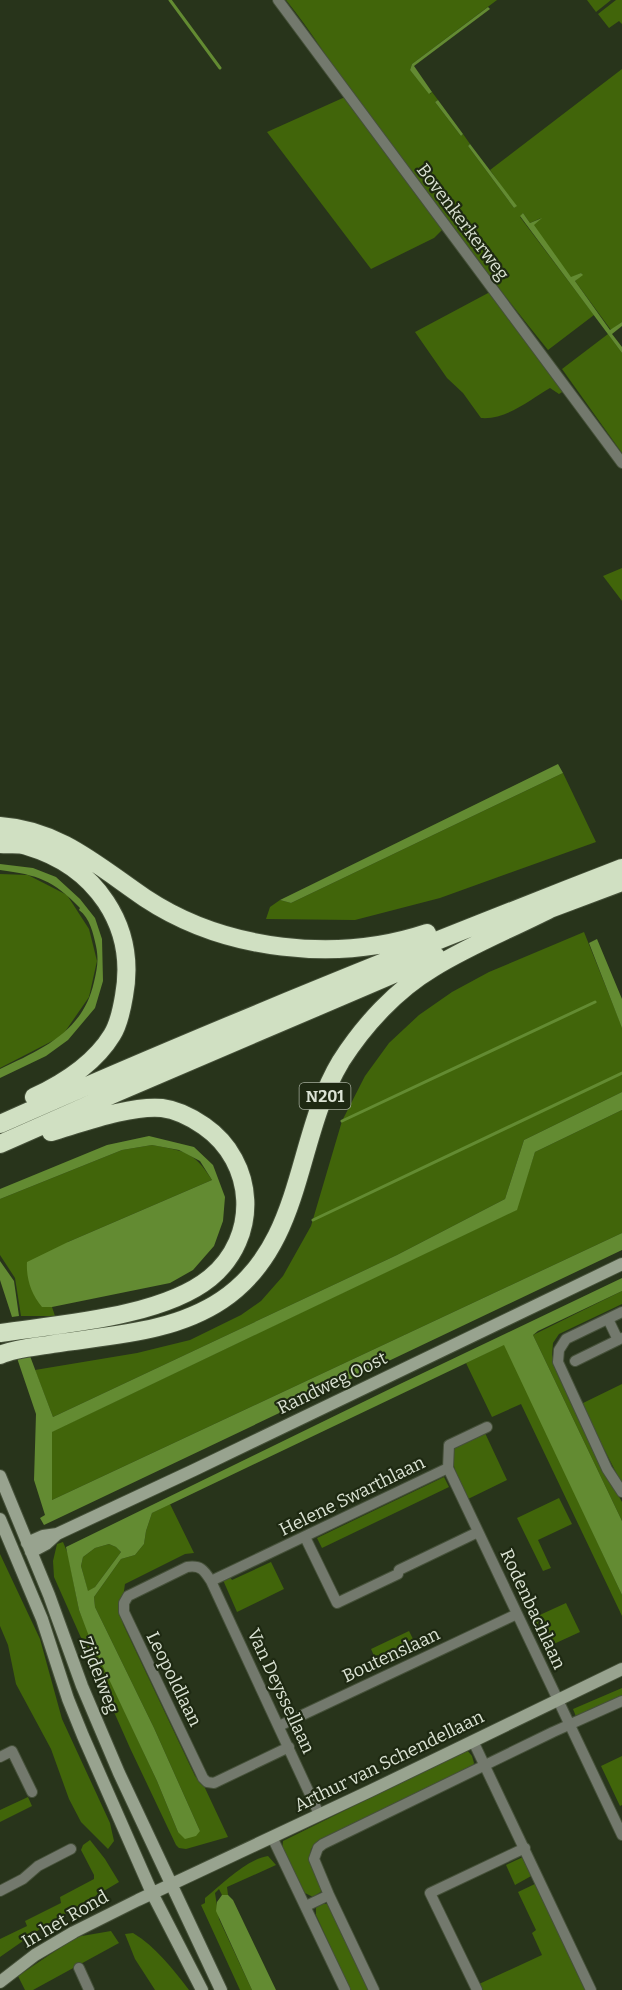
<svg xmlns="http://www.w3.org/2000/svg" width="622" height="1990" viewBox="0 0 622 1990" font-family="Bitter,serif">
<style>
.green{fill:#41650a}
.water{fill:#638b32;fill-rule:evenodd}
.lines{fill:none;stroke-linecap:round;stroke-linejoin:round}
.stream{stroke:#638b32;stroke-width:3}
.street-casing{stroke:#455039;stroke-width:12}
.secondary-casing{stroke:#455039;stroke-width:14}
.highway-casing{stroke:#455039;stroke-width:20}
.street{stroke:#73796d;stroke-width:10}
.secondary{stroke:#98a38f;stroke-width:12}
.highway{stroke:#d0e0c2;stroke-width:18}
.labels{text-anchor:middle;stroke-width:4.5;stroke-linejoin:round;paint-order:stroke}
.shield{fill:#1e2912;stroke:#a2ab9a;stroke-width:1.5}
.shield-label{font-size:16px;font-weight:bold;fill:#dbe3d4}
.street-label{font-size:18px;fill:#dbe3d4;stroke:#1e2912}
</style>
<rect width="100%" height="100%" fill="#28341b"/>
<!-- green -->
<path class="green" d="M286 0H497L412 64 410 70 430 94 432 92 438 100 435 102 461 136 463 134 470 144 468 146 514 208 516 206 490 170 622 69V322L611 330 575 281 582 274 581 273 571 278 533 225 541 218 530 223 523 213 520 217 594 315 548 350C481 267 417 182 354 96 331 64 311 31 286 0Z
M587 0H611L596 12Z
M616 0H622V24L619 21 609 28 598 14Z
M345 97 443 229 434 238 371 269 267 132Z
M490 292 564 391 559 394 550 388C529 400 507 420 481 418L463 393 447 378 415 332Z
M608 334 622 353V453L562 369Z
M622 568V601L603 576Z
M563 773 596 842 440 898 355 920 266 919 270 907 280 900 291 903Z
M0 874 28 875 67 895 89 929 97 961 89 997 62 1036 0 1068Z
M584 932 622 1027V1092L524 1140 505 1199 397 1255 53 1417 35 1370 137 1353 190 1340 241 1315 261 1301 283 1276 311 1226 342 1121 365 1076 389 1043 419 1015 452 992 489 972Z
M622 1110V1233L52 1500 51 1432 516 1210 535 1152Z
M152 1145C184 1151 194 1151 212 1180L68 1242 42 1306 52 1307 55 1316H21L15 1278 0 1255V1199L122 1150Z
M622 1291V1304L559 1334 553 1343 552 1355 558 1375 588 1440 622 1502V1521L533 1335Z
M505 1344 622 1595V1616L521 1404 492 1417 466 1363Z
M622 1384V1484L581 1404Z
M485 1433 507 1480 468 1499C462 1485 448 1463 454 1448Z
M444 1477 449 1487 322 1548 317 1538Z
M559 1498 572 1524 538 1540 551 1568 543 1571 517 1518Z
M170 1504 194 1553 185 1554 125 1584 121 1611 123 1624 195 1776 204 1786 228 1837 186 1849 179 1848 176 1845 130 1748 54 1577 53 1561 57 1544 63 1542 68 1554 79 1610 91 1639 157 1781 178 1832 200 1831 154 1728 95 1607 94 1597 121 1559 135 1555 144 1544 146 1531 152 1513Z
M109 1544 116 1547 121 1552 95 1587 88 1592 81 1566 83 1557 95 1548Z
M0 1554 40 1639 62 1719 110 1823 114 1841 108 1849 81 1822 69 1799 51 1749 16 1684 8 1645 0 1626Z
M271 1562 284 1589 237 1612 223 1580 230 1577 232 1580Z
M566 1603 580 1632 545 1648 531 1619Z
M409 1631 418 1649 379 1667 371 1649Z
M622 1688V1697L577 1719 573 1709Z
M467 1750 472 1756 474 1763 472 1769 318 1842 311 1849 310 1857 323 1886 322 1891 313 1897 305 1893 282 1851 283 1841Z
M622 1756V1805L620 1806 601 1766Z
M28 1797 32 1806 0 1822V1810Z
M90 1840 105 1859 119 1882 43 1927 0 1957V1939L27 1926 25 1921 61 1903 60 1897 94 1879V1875L81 1850 83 1845Z
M268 1856 276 1865 227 1887 228 1895H222L219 1889 215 1893 219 1919 252 1990H240L201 1905 205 1903V1898C221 1885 247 1859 268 1856Z
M523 1857 533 1875 515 1885 506 1865Z
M537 1883 588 1990H482L479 1984 542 1955 532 1933 536 1930 518 1892Z
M320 1904H327L331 1907 371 1990H350L316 1915V1908Z
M111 1931 119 1943 33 1990H25L18 1976 76 1937Z
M133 1933C156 1947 173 1969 189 1990H155L135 1959 125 1934Z"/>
<!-- water -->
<path class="water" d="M488 7 490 9 414 66 432 92 429 94 410 70 412 64Z
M438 100 463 134 461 136 435 102Z
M470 144 517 206 514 208 468 146Z
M523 213 530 223 542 218 534 225 571 277 581 273 583 275 575 281 610 330 622 322V326L612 334 622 347V353L520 216Z
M558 764 563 773 291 903 280 900Z
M0 864 33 868 56 877 80 899 95 918 102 939 103 981 95 1008 68 1040 46 1056 0 1078V1069C42 1049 83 1032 94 982 97 969 99 960 96 946 93 933 90 918 79 910L80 908C53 880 38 875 0 870Z
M597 939 622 999V1028L589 943Z
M622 1092V1110L535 1152 517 1210 52 1432V1500L622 1233V1250L44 1525 40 1518 45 1515 34 1480 36 1414 17 1358 30 1356 53 1417 397 1255 505 1199 524 1140Z
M149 1136 194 1147 213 1165 225 1197 223 1221 214 1246 193 1270 170 1283 52 1307H42C31 1294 26 1278 27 1262L68 1242 212 1180 200 1161 179 1150 152 1145 122 1150 0 1199V1189L107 1145Z
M0 1261 14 1281 19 1316 12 1317 0 1280Z
M622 1278V1291L538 1331 533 1335 622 1521V1595L504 1345 152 1513 146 1531 144 1544 135 1555 121 1559 94 1597 95 1607 154 1728 200 1831 196 1836 185 1839 178 1832 157 1781 90 1639 79 1610 66 1547 400 1384ZM109 1544 116 1547 121 1552 95 1587 88 1591 81 1566 83 1557 95 1548Z
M222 1895H228L233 1900 276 1990H252L216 1911 217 1902Z"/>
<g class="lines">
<!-- stream -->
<path class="stream" d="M170 0 220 68
M342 1121 595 1002
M313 1220 622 1073"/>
<!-- street casing -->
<g class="street-casing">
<path id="street" d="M278 0 622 463
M622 1312 566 1339 559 1350 558 1362 607 1469 622 1492
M608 1319 618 1340
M575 1361 622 1338
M487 1427 449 1445 448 1468 622 1835
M305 1537 337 1603 398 1574
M399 1570 478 1532
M211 1581 448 1468
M279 1726 517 1614
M473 1741 591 1990
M289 1747 214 1783 207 1782 203 1778 124 1612V1603L128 1596 187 1567C201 1565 204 1570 211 1581L319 1814
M0 1757 12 1751 32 1792
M272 1837 345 1990
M0 1891 23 1879 38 1866 71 1849
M329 1895 314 1859 318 1848 323 1844 553 1732 622 1701
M306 1906 329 1895 374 1990
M79 1968 89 1990
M477 1990 430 1893 525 1848"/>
</g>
<!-- secondary casing -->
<g class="secondary-casing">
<path id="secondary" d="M0 1476 49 1595 82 1686 119 1773 221 1990
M0 1519 42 1619 68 1699 83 1736 152 1893 202 1990
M27 1543 43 1536 57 1534 194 1470 622 1264
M31 1552 46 1544 57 1534
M0 1982 35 1955 74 1932 138 1900 370 1791 622 1669"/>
</g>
<!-- highway casing -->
<g class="highway-casing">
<path id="highway" d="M0 826C59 830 98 866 145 898 225 951 337 963 427 933
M0 844C9 845 19 843 27 846 95 866 137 925 124 996 122 1008 119 1024 112 1035 95 1063 64 1083 34 1097
M539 913 622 882
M0 1124C205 1033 413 949 622 868
M0 1144 118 1092 436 956
M0 1333C61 1324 162 1317 210 1278 260 1237 256 1162 204 1126 191 1117 178 1110 162 1108 131 1105 82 1123 51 1132
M0 1355C16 1348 36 1347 53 1344 110 1335 173 1333 222 1300 305 1244 294 1139 341 1061 364 1025 396 990 433 968 470 945 511 929 550 909"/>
</g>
<!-- street -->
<use href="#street" class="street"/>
<!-- secondary -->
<use href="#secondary" class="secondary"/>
<!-- highway -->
<use href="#highway" class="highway"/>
</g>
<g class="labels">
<!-- shield labels -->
<rect class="shield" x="299.5" y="1083" width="51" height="26" rx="4.5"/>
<g class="shield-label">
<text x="325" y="1102">N201</text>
</g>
<!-- street labels -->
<g class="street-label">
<text transform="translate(463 222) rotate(53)" y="6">Bovenkerkerweg</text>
<text transform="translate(332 1383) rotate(-26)" y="6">Randweg Oost</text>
<text transform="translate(352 1496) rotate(-26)" y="6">Helene Swarthlaan</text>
<text transform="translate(533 1609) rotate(65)" y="6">Rodenbachlaan</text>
<text transform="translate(391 1655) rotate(-25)" y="6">Boutenslaan</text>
<text transform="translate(99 1675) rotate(69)" y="6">Zijdelweg</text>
<text transform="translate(174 1679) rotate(64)" y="6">Leopoldlaan</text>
<text transform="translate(281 1691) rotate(65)" y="6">Van Deyssellaan</text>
<text transform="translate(389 1761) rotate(-26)" y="6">Arthur van Schendellaan</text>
<text transform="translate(65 1919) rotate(-30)" y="6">In het Rond</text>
</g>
</g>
</svg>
